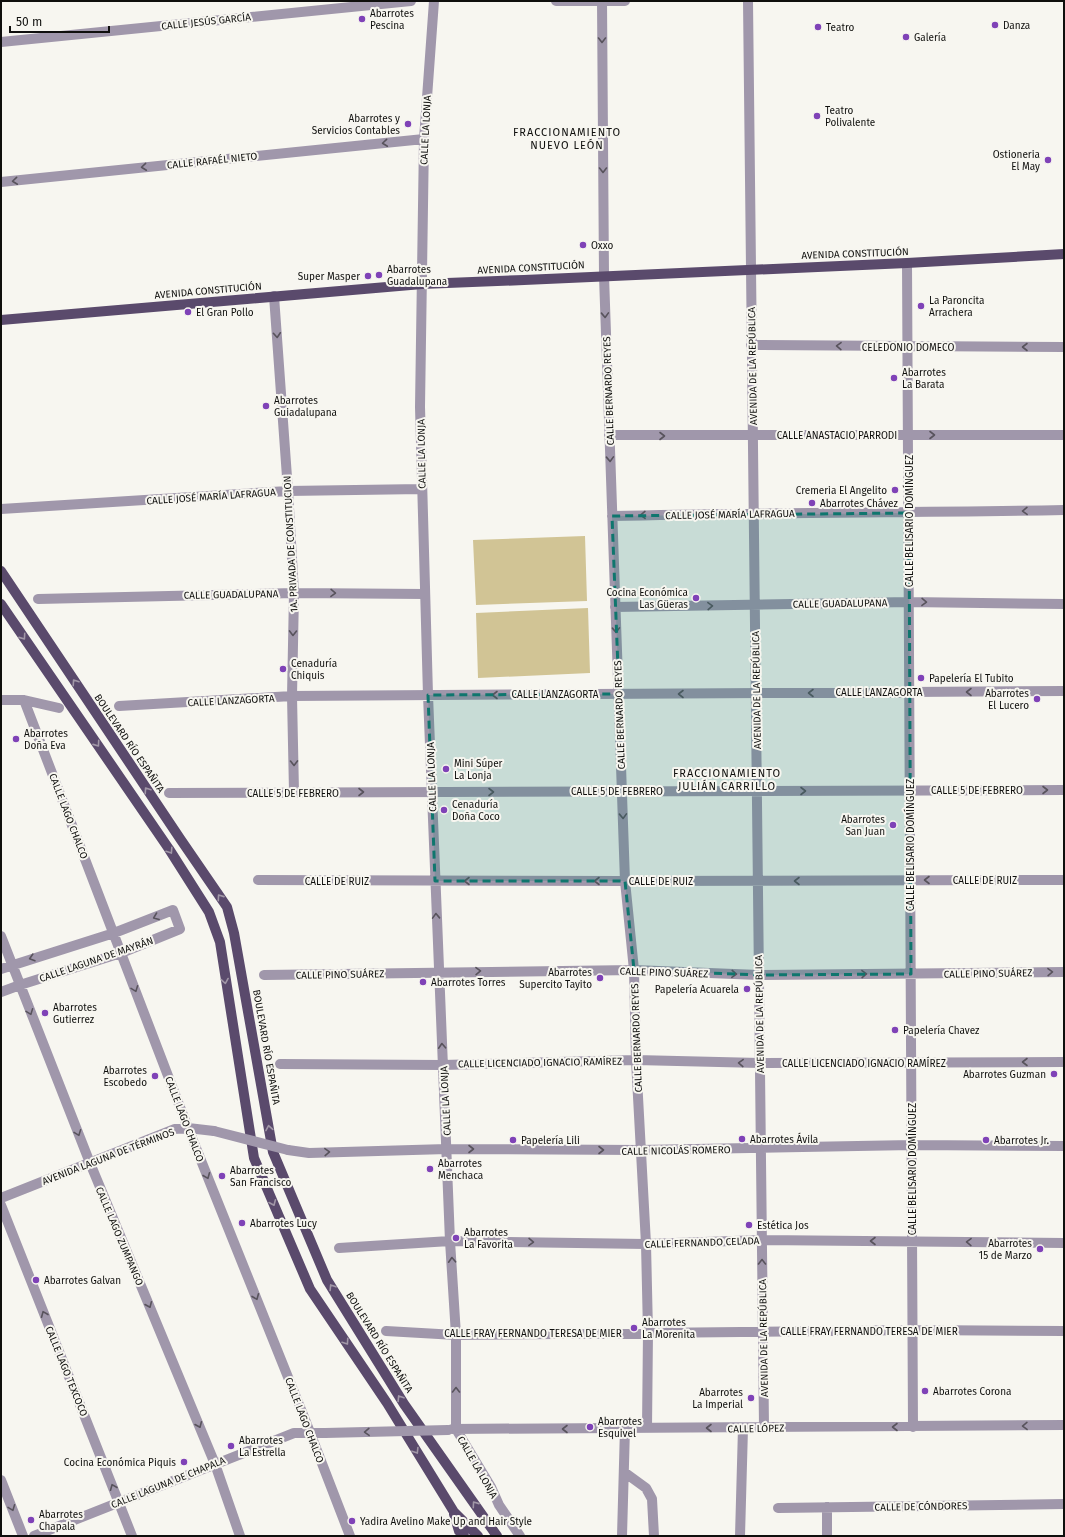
<svg xmlns="http://www.w3.org/2000/svg" width="1065" height="1537" viewBox="0 0 1065 1537" font-family="'Fira Sans',sans-serif">
<style>
.green{fill:#d1c495}
.lines{fill:none;stroke-linecap:round;stroke-linejoin:round}
.minor{stroke:#a097ab;stroke-width:10}
.major{stroke:#5a4a6c;stroke-width:10}
.minor-bridge{stroke:#a097ab;stroke-width:10}
.oneway{stroke:#58535c}
.oneway2{stroke:#a197a7}
.marked{fill:#0f766e;fill-opacity:0.2;stroke:#0f766e;stroke-width:3;stroke-dasharray:8 5;stroke-linejoin:round}
.poi-dot{fill:#7f42b7;stroke:#f7f6f0;stroke-width:1.5}
.labels{text-anchor:middle;stroke-width:4;stroke-linejoin:round;paint-order:stroke}
.poi-label{font-size:10px;fill:#0f0f0d;stroke:#f7f6f0;text-anchor:start}
.street-label{font-size:10px;fill:#0f0f0d;stroke:#f7f6f0}
.neighbourhood-label{font-size:11px;letter-spacing:1px;fill:#0f0f0d;stroke:#f7f6f0}
</style>
<rect width="100%" height="100%" fill="#f7f6f0"/>
<!-- green -->
<path class="green" d="M585 536 587 601 476 605 473 540Z
M588 608 590 673 478 678 476 613Z"/>
<g class="lines">
<!-- minor -->
<path class="minor" d="M434 1 424 139 420 407 428 695 450 1241 456 1335V1429L491 1487 499 1505 520 1536
M556 1H625
M602 1 604 276 625 881 634 970 636 1060 646 1244 648 1332 647 1428
M748 1 764 1427
M1 42 411 1
M1 182 424 139
M907 263 913 1427
M274 296 288 491 294 593 292 696 294 792
M751 345 1064 347
M609 435H1064
M1 509 288 491 422 489
M612 516C763 512 913 513 1064 510
M38 599 294 593 425 594
M615 607 909 602 1064 604
M1 700H24L59 708
M24 700 188 1128 306 1422 350 1536
M119 706 292 696 1064 691
M169 793 1064 790
M258 880 625 881 1064 880
M1 936 90 1163 215 1464 240 1536
M1 969 114 933 173 910 180 929 121 953 20 985 1 992
M264 975 634 970 759 975 1064 972
M280 1064 443 1065 636 1060 760 1063 1064 1062
M288 1150 309 1153 447 1149 640 1150 912 1145 1064 1146
M1 1198 175 1129 188 1128 214 1131
M1 1205 132 1536
M339 1248 450 1241 646 1244 762 1240 1064 1243
M386 1331 456 1335 913 1330 1064 1331
M452 1429 1064 1425
M624 1472 646 1488 652 1499 654 1536
M1 1480 23 1536
M827 1507V1536
M778 1508 1064 1504
M34 1536 294 1433H325
M622 1536 625 1428
M740 1536 743 1428"/>
<!-- major -->
<path class="major" d="M1 320 422 284 524 280 907 263 1064 254
M1 571 181 840 227 907 234 933 273 1152 327 1280 404 1404 497 1536
M1 604 169 849 209 912 220 942 254 1158 310 1289 387 1403 454 1512 478 1536
M454 1514 459 1531 464 1536"/>
<!-- minor-bridge -->
<path class="minor-bridge" d="M214 1131 288 1150
M325 1433 448 1430"/>
</g>
<!-- one-way arrows -->
<defs><path id="oneway-chevron" d="M-2-3.5L2.5 0L-2 3.5" fill="none" stroke-width="1.6" stroke-linecap="round" stroke-linejoin="round"/></defs>
<g class="oneway">
<use href="#oneway-chevron" transform="translate(602 40) rotate(90)"/>
<use href="#oneway-chevron" transform="translate(385 143) rotate(174)"/>
<use href="#oneway-chevron" transform="translate(144 167) rotate(174)"/>
<use href="#oneway-chevron" transform="translate(603 170) rotate(90)"/>
<use href="#oneway-chevron" transform="translate(15 181) rotate(174)"/>
<use href="#oneway-chevron" transform="translate(605 315) rotate(88)"/>
<use href="#oneway-chevron" transform="translate(277 335) rotate(86)"/>
<use href="#oneway-chevron" transform="translate(839 346) rotate(-179)"/>
<use href="#oneway-chevron" transform="translate(1025 347) rotate(-180)"/>
<use href="#oneway-chevron" transform="translate(932 435)"/>
<use href="#oneway-chevron" transform="translate(662 436)"/>
<use href="#oneway-chevron" transform="translate(610 459) rotate(88)"/>
<use href="#oneway-chevron" transform="translate(1025 511) rotate(179)"/>
<use href="#oneway-chevron" transform="translate(643 515) rotate(179)"/>
<use href="#oneway-chevron" transform="translate(333 593) rotate(1)"/>
<use href="#oneway-chevron" transform="translate(924 602) rotate(1)"/>
<use href="#oneway-chevron" transform="translate(710 606) rotate(-2)"/>
<use href="#oneway-chevron" transform="translate(616 630) rotate(88)"/>
<use href="#oneway-chevron" transform="translate(293 633) rotate(91)"/>
<use href="#oneway-chevron" transform="translate(969 692) rotate(180)"/>
<use href="#oneway-chevron" transform="translate(811 693) rotate(180)"/>
<use href="#oneway-chevron" transform="translate(681 694) rotate(180)"/>
<use href="#oneway-chevron" transform="translate(495 695) rotate(180)"/>
<use href="#oneway-chevron" transform="translate(294 763) rotate(89)"/>
<use href="#oneway-chevron" transform="translate(1045 790)"/>
<use href="#oneway-chevron" transform="translate(803 791)"/>
<use href="#oneway-chevron" transform="translate(361 792)"/>
<use href="#oneway-chevron" transform="translate(491 792)"/>
<use href="#oneway-chevron" transform="translate(623 816) rotate(88)"/>
<use href="#oneway-chevron" transform="translate(927 880) rotate(180)"/>
<use href="#oneway-chevron" transform="translate(467 881) rotate(-180)"/>
<use href="#oneway-chevron" transform="translate(597 881) rotate(-180)"/>
<use href="#oneway-chevron" transform="translate(797 881) rotate(180)"/>
<use href="#oneway-chevron" transform="translate(436 916) rotate(-92)"/>
<use href="#oneway-chevron" transform="translate(156 917) rotate(159)"/>
<use href="#oneway-chevron" transform="translate(32 958) rotate(163)"/>
<use href="#oneway-chevron" transform="translate(478 971) rotate(-1)"/>
<use href="#oneway-chevron" transform="translate(1050 972) rotate(-1)"/>
<use href="#oneway-chevron" transform="translate(734 974) rotate(3)"/>
<use href="#oneway-chevron" transform="translate(864 974) rotate(-1)"/>
<use href="#oneway-chevron" transform="translate(135 989) rotate(69)"/>
<use href="#oneway-chevron" transform="translate(30 1012) rotate(69)"/>
<use href="#oneway-chevron" transform="translate(442 1046) rotate(-93)"/>
<use href="#oneway-chevron" transform="translate(1025 1062) rotate(180)"/>
<use href="#oneway-chevron" transform="translate(741 1063) rotate(-178)"/>
<use href="#oneway-chevron" transform="translate(78 1133) rotate(69)"/>
<use href="#oneway-chevron" transform="translate(471 1149)"/>
<use href="#oneway-chevron" transform="translate(601 1150)"/>
<use href="#oneway-chevron" transform="translate(327 1152) rotate(-2)"/>
<use href="#oneway-chevron" transform="translate(207 1176) rotate(68)"/>
<use href="#oneway-chevron" transform="translate(873 1241) rotate(-180)"/>
<use href="#oneway-chevron" transform="translate(531 1242) rotate(1)"/>
<use href="#oneway-chevron" transform="translate(969 1242) rotate(-179)"/>
<use href="#oneway-chevron" transform="translate(452 1260) rotate(-93)"/>
<use href="#oneway-chevron" transform="translate(762 1262) rotate(-90)"/>
<use href="#oneway-chevron" transform="translate(256 1297) rotate(68)"/>
<use href="#oneway-chevron" transform="translate(149 1305) rotate(67)"/>
<use href="#oneway-chevron" transform="translate(44 1314) rotate(-112)"/>
<use href="#oneway-chevron" transform="translate(456 1390) rotate(-90)"/>
<use href="#oneway-chevron" transform="translate(199 1425) rotate(67)"/>
<use href="#oneway-chevron" transform="translate(1025 1426) rotate(179)"/>
<use href="#oneway-chevron" transform="translate(895 1427) rotate(180)"/>
<use href="#oneway-chevron" transform="translate(709 1428) rotate(-180)"/>
<use href="#oneway-chevron" transform="translate(565 1429) rotate(180)"/>
<use href="#oneway-chevron" transform="translate(367 1432) rotate(178)"/>
<use href="#oneway-chevron" transform="translate(113 1487) rotate(-112)"/>
<use href="#oneway-chevron" transform="translate(12 1508) rotate(69)"/>
</g>
<g class="oneway2">
<use href="#oneway-chevron" transform="translate(23 637) rotate(55)"/>
<use href="#oneway-chevron" transform="translate(75 682) rotate(-124)"/>
<use href="#oneway-chevron" transform="translate(97 744) rotate(55)"/>
<use href="#oneway-chevron" transform="translate(147 790) rotate(-124)"/>
<use href="#oneway-chevron" transform="translate(170 851) rotate(57)"/>
<use href="#oneway-chevron" transform="translate(220 897) rotate(-125)"/>
<use href="#oneway-chevron" transform="translate(225 981) rotate(81)"/>
<use href="#oneway-chevron" transform="translate(269 1128) rotate(-100)"/>
<use href="#oneway-chevron" transform="translate(273 1203) rotate(67)"/>
<use href="#oneway-chevron" transform="translate(332 1287) rotate(-122)"/>
<use href="#oneway-chevron" transform="translate(346 1342) rotate(56)"/>
<use href="#oneway-chevron" transform="translate(400 1398) rotate(-122)"/>
<use href="#oneway-chevron" transform="translate(416 1451) rotate(58)"/>
<use href="#oneway-chevron" transform="translate(475 1504) rotate(-125)"/>
</g>
<!-- marked area -->
<path class="marked" d="M909 513 911 974 759 975 634 970 625 881H435L428 695 619 694 612 516Z"/>
<!-- markers -->
<g class="poi-dot">
<circle cx="362" cy="19" r="4"/>
<circle cx="995" cy="25" r="4"/>
<circle cx="818" cy="27" r="4"/>
<circle cx="906" cy="37" r="4"/>
<circle cx="817" cy="116" r="4"/>
<circle cx="408" cy="124" r="4"/>
<circle cx="1048" cy="160" r="4"/>
<circle cx="583" cy="245" r="4"/>
<circle cx="379" cy="275" r="4"/>
<circle cx="368" cy="276" r="4"/>
<circle cx="921" cy="306" r="4"/>
<circle cx="188" cy="312" r="4"/>
<circle cx="894" cy="378" r="4"/>
<circle cx="266" cy="406" r="4"/>
<circle cx="895" cy="490" r="4"/>
<circle cx="812" cy="503" r="4"/>
<circle cx="696" cy="598" r="4"/>
<circle cx="283" cy="669" r="4"/>
<circle cx="921" cy="678" r="4"/>
<circle cx="1037" cy="699" r="4"/>
<circle cx="16" cy="739" r="4"/>
<circle cx="446" cy="769" r="4"/>
<circle cx="444" cy="810" r="4"/>
<circle cx="893" cy="825" r="4"/>
<circle cx="600" cy="978" r="4"/>
<circle cx="423" cy="982" r="4"/>
<circle cx="747" cy="989" r="4"/>
<circle cx="45" cy="1013" r="4"/>
<circle cx="895" cy="1030" r="4"/>
<circle cx="1054" cy="1074" r="4"/>
<circle cx="155" cy="1076" r="4"/>
<circle cx="742" cy="1139" r="4"/>
<circle cx="513" cy="1140" r="4"/>
<circle cx="986" cy="1140" r="4"/>
<circle cx="430" cy="1169" r="4"/>
<circle cx="222" cy="1176" r="4"/>
<circle cx="242" cy="1223" r="4"/>
<circle cx="749" cy="1225" r="4"/>
<circle cx="456" cy="1238" r="4"/>
<circle cx="1040" cy="1249" r="4"/>
<circle cx="36" cy="1280" r="4"/>
<circle cx="634" cy="1328" r="4"/>
<circle cx="925" cy="1391" r="4"/>
<circle cx="751" cy="1398" r="4"/>
<circle cx="590" cy="1427" r="4"/>
<circle cx="231" cy="1446" r="4"/>
<circle cx="184" cy="1462" r="4"/>
<circle cx="31" cy="1520" r="4"/>
<circle cx="352" cy="1521" r="4"/>
</g>
<g class="labels">
<!-- poi labels -->
<g class="poi-label">
<text x="370" y="17">Abarrotes<tspan x="370" dy="12">Pescina</tspan></text>
<text x="1003" y="29">Danza</text>
<text x="826" y="31">Teatro</text>
<text x="914" y="41">Galería</text>
<text x="825" y="114">Teatro<tspan x="825" dy="12">Polivalente</tspan></text>
<text x="400" y="122" text-anchor="end">Abarrotes y<tspan x="400" dy="12">Servicios Contables</tspan></text>
<text x="1040" y="158" text-anchor="end">Ostioneria<tspan x="1040" dy="12">El May</tspan></text>
<text x="591" y="249">Oxxo</text>
<text x="387" y="273">Abarrotes<tspan x="387" dy="12">Guadalupana</tspan></text>
<text x="360" y="280" text-anchor="end">Super Masper</text>
<text x="929" y="304">La Paroncita<tspan x="929" dy="12">Arrachera</tspan></text>
<text x="196" y="316">El Gran Pollo</text>
<text x="902" y="376">Abarrotes<tspan x="902" dy="12">La Barata</tspan></text>
<text x="274" y="404">Abarrotes<tspan x="274" dy="12">Guiadalupana</tspan></text>
<text x="887" y="494" text-anchor="end">Cremeria El Angelito</text>
<text x="820" y="507">Abarrotes Chávez</text>
<text x="688" y="596" text-anchor="end">Cocina Económica<tspan x="688" dy="12">Las Güeras</tspan></text>
<text x="291" y="667">Cenaduría<tspan x="291" dy="12">Chiquis</tspan></text>
<text x="929" y="682">Papelería El Tubito</text>
<text x="1029" y="697" text-anchor="end">Abarrotes<tspan x="1029" dy="12">El Lucero</tspan></text>
<text x="24" y="737">Abarrotes<tspan x="24" dy="12">Doña Eva</tspan></text>
<text x="454" y="767">Mini Súper<tspan x="454" dy="12">La Lonja</tspan></text>
<text x="452" y="808">Cenaduría<tspan x="452" dy="12">Doña Coco</tspan></text>
<text x="885" y="823" text-anchor="end">Abarrotes<tspan x="885" dy="12">San Juan</tspan></text>
<text x="592" y="976" text-anchor="end">Abarrotes<tspan x="592" dy="12">Supercito Tayito</tspan></text>
<text x="431" y="986">Abarrotes Torres</text>
<text x="739" y="993" text-anchor="end">Papelería Acuarela</text>
<text x="53" y="1011">Abarrotes<tspan x="53" dy="12">Gutierrez</tspan></text>
<text x="903" y="1034">Papelería Chavez</text>
<text x="147" y="1074" text-anchor="end">Abarrotes<tspan x="147" dy="12">Escobedo</tspan></text>
<text x="1046" y="1078" text-anchor="end">Abarrotes Guzman</text>
<text x="750" y="1143">Abarrotes Ávila</text>
<text x="521" y="1144">Papelería Lili</text>
<text x="994" y="1144">Abarrotes Jr.</text>
<text x="438" y="1167">Abarrotes<tspan x="438" dy="12">Menchaca</tspan></text>
<text x="230" y="1174">Abarrotes<tspan x="230" dy="12">San Francisco</tspan></text>
<text x="250" y="1227">Abarrotes Lucy</text>
<text x="757" y="1229">Estética Jos</text>
<text x="464" y="1236">Abarrotes<tspan x="464" dy="12">La Favorita</tspan></text>
<text x="1032" y="1247" text-anchor="end">Abarrotes<tspan x="1032" dy="12">15 de Marzo</tspan></text>
<text x="44" y="1284">Abarrotes Galvan</text>
<text x="642" y="1326">Abarrotes<tspan x="642" dy="12">La Morenita</tspan></text>
<text x="933" y="1395">Abarrotes Corona</text>
<text x="743" y="1396" text-anchor="end">Abarrotes<tspan x="743" dy="12">La Imperial</tspan></text>
<text x="598" y="1425">Abarrotes<tspan x="598" dy="12">Esquivel</tspan></text>
<text x="239" y="1444">Abarrotes<tspan x="239" dy="12">La Estrella</tspan></text>
<text x="176" y="1466" text-anchor="end">Cocina Económica Piquis</text>
<text x="39" y="1518">Abarrotes<tspan x="39" dy="12">Chapala</tspan></text>
<text x="360" y="1525">Yadira Avelino Make Up and Hair Style</text>
</g>
<!-- street labels -->
<g class="street-label">
<text transform="translate(206 21) rotate(-6)" y="4">CALLE JESÚS GARCÍA</text>
<text transform="translate(425 130) rotate(-87)" y="4">CALLE LA LONJA</text>
<text transform="translate(212 160) rotate(-6)" y="4">CALLE RAFAÉL NIETO</text>
<text transform="translate(855 253) rotate(-2)" y="4">AVENIDA CONSTITUCIÓN</text>
<text transform="translate(531 267) rotate(-3)" y="4">AVENIDA CONSTITUCIÓN</text>
<text transform="translate(208 290) rotate(-5)" y="4">AVENIDA CONSTITUCIÓN</text>
<text x="908" y="351">CELEDONIO DOMECO</text>
<text transform="translate(752 366) rotate(-91)" y="4">AVENIDA DE LA REPÚBLICA</text>
<text transform="translate(608 391) rotate(-92)" y="4">CALLE BERNARDO REYES</text>
<text x="837" y="439">CALLE ANASTACIO PARRODI</text>
<text transform="translate(421 454) rotate(-91)" y="4">CALLE LA LONJA</text>
<text transform="translate(211 496) rotate(-4)" y="4">CALLE JOSÉ MARÍA LAFRAGUA</text>
<text transform="translate(730 514) rotate(-1)" y="4">CALLE JOSÉ MARÍA LAFRAGUA</text>
<text transform="translate(909 521) rotate(-90)" y="4">CALLE BELISARIO DOMÍNGUEZ</text>
<text transform="translate(290 544) rotate(-93)" y="4">1A. PRIVADA DE CONSTITUCION</text>
<text transform="translate(231 594) rotate(-1)" y="4">CALLE GUADALUPANA</text>
<text transform="translate(840 603) rotate(-1)" y="4">CALLE GUADALUPANA</text>
<text transform="translate(756 690) rotate(-91)" y="4">AVENIDA DE LA REPÚBLICA</text>
<text x="879" y="696">CALLE LANZAGORTA</text>
<text x="555" y="698">CALLE LANZAGORTA</text>
<text transform="translate(231 700) rotate(-3)" y="4">CALLE LANZAGORTA</text>
<text transform="translate(619 715) rotate(-92)" y="4">CALLE BERNARDO REYES</text>
<text transform="translate(130 743) rotate(56)" y="4">BOULEVARD RÍO ESPAÑITA</text>
<text transform="translate(431 777) rotate(-92)" y="4">CALLE LA LONJA</text>
<text x="977" y="794">CALLE 5 DE FEBRERO</text>
<text x="617" y="795">CALLE 5 DE FEBRERO</text>
<text x="293" y="797">CALLE 5 DE FEBRERO</text>
<text transform="translate(69 816) rotate(69)" y="4">CALLE LAGO CHALCO</text>
<text transform="translate(910 845) rotate(-90)" y="4">CALLE BELISARIO DOMÍNGUEZ</text>
<text x="985" y="884">CALLE DE RUIZ</text>
<text x="337" y="885">CALLE DE RUIZ</text>
<text x="661" y="885">CALLE DE RUIZ</text>
<text transform="translate(96 959) rotate(-19)" y="4">CALLE LAGUNA DE MAYRÁN</text>
<text transform="translate(664 972) rotate(2)" y="4">CALLE PINO SUÁREZ</text>
<text transform="translate(988 973) rotate(-1)" y="4">CALLE PINO SUÁREZ</text>
<text transform="translate(340 974) rotate(-1)" y="4">CALLE PINO SUÁREZ</text>
<text transform="translate(759 1014) rotate(-91)" y="4">AVENIDA DE LA REPÚBLICA</text>
<text transform="translate(636 1038) rotate(-92)" y="4">CALLE BERNARDO REYES</text>
<text transform="translate(267 1047) rotate(80)" y="4">BOULEVARD RÍO ESPAÑITA</text>
<text transform="translate(540 1062) rotate(-1)" y="4">CALLE LICENCIADO IGNACIO RAMÍREZ</text>
<text x="864" y="1067">CALLE LICENCIADO IGNACIO RAMÍREZ</text>
<text transform="translate(445 1101) rotate(-93)" y="4">CALLE LA LONJA</text>
<text transform="translate(185 1119) rotate(69)" y="4">CALLE LAGO CHALCO</text>
<text transform="translate(676 1150) rotate(-1)" y="4">CALLE NICOLÁS ROMERO</text>
<text transform="translate(108 1156) rotate(-21)" y="4">AVENIDA LAGUNA DE TÉRMINOS</text>
<text transform="translate(912 1169) rotate(-90)" y="4">CALLE BELISARIO DOMÍNGUEZ</text>
<text transform="translate(120 1236) rotate(67)" y="4">CALLE LAGO ZUMPANGO</text>
<text transform="translate(702 1242) rotate(-2)" y="4">CALLE FERNANDO CELADA</text>
<text x="869" y="1335">CALLE FRAY FERNANDO TERESA DE MIER</text>
<text x="533" y="1337">CALLE FRAY FERNANDO TERESA DE MIER</text>
<text transform="translate(763 1338) rotate(-91)" y="4">AVENIDA DE LA REPÚBLICA</text>
<text transform="translate(380 1342) rotate(58)" y="4">BOULEVARD RÍO ESPAÑITA</text>
<text transform="translate(67 1371) rotate(68)" y="4">CALLE LAGO TEXCOCO</text>
<text transform="translate(305 1420) rotate(69)" y="4">CALLE LAGO CHALCO</text>
<text transform="translate(756 1428) rotate(-1)" y="4">CALLE LÓPEZ</text>
<text transform="translate(478 1467) rotate(60)" y="4">CALLE LA LONJA</text>
<text transform="translate(168 1482) rotate(-22)" y="4">CALLE LAGUNA DE CHAPALA</text>
<text transform="translate(921 1506) rotate(-1)" y="4">CALLE DE CÓNDORES</text>
</g>
<!-- neighbourhood labels -->
<g class="neighbourhood-label">
<text x="567" y="136">FRACCIONAMIENTO<tspan x="567" dy="13">NUEVO LEÓN</tspan></text>
<text x="727" y="777">FRACCIONAMIENTO<tspan x="727" dy="13">JULIÁN CARRILLO</tspan></text>
</g>
</g>
<!-- border -->
<rect width="1065" height="1537" fill="none" stroke="#0f0f0d" stroke-width="4"/>
<!-- scale -->
<path d="M10 26v6h99v-6" fill="none" stroke="#0f0f0d" stroke-width="2"/>
<text x="16" y="26" font-size="12" fill="#0f0f0d" stroke="#f7f6f0" stroke-width="3" paint-order="stroke">50 m</text>
</svg>
